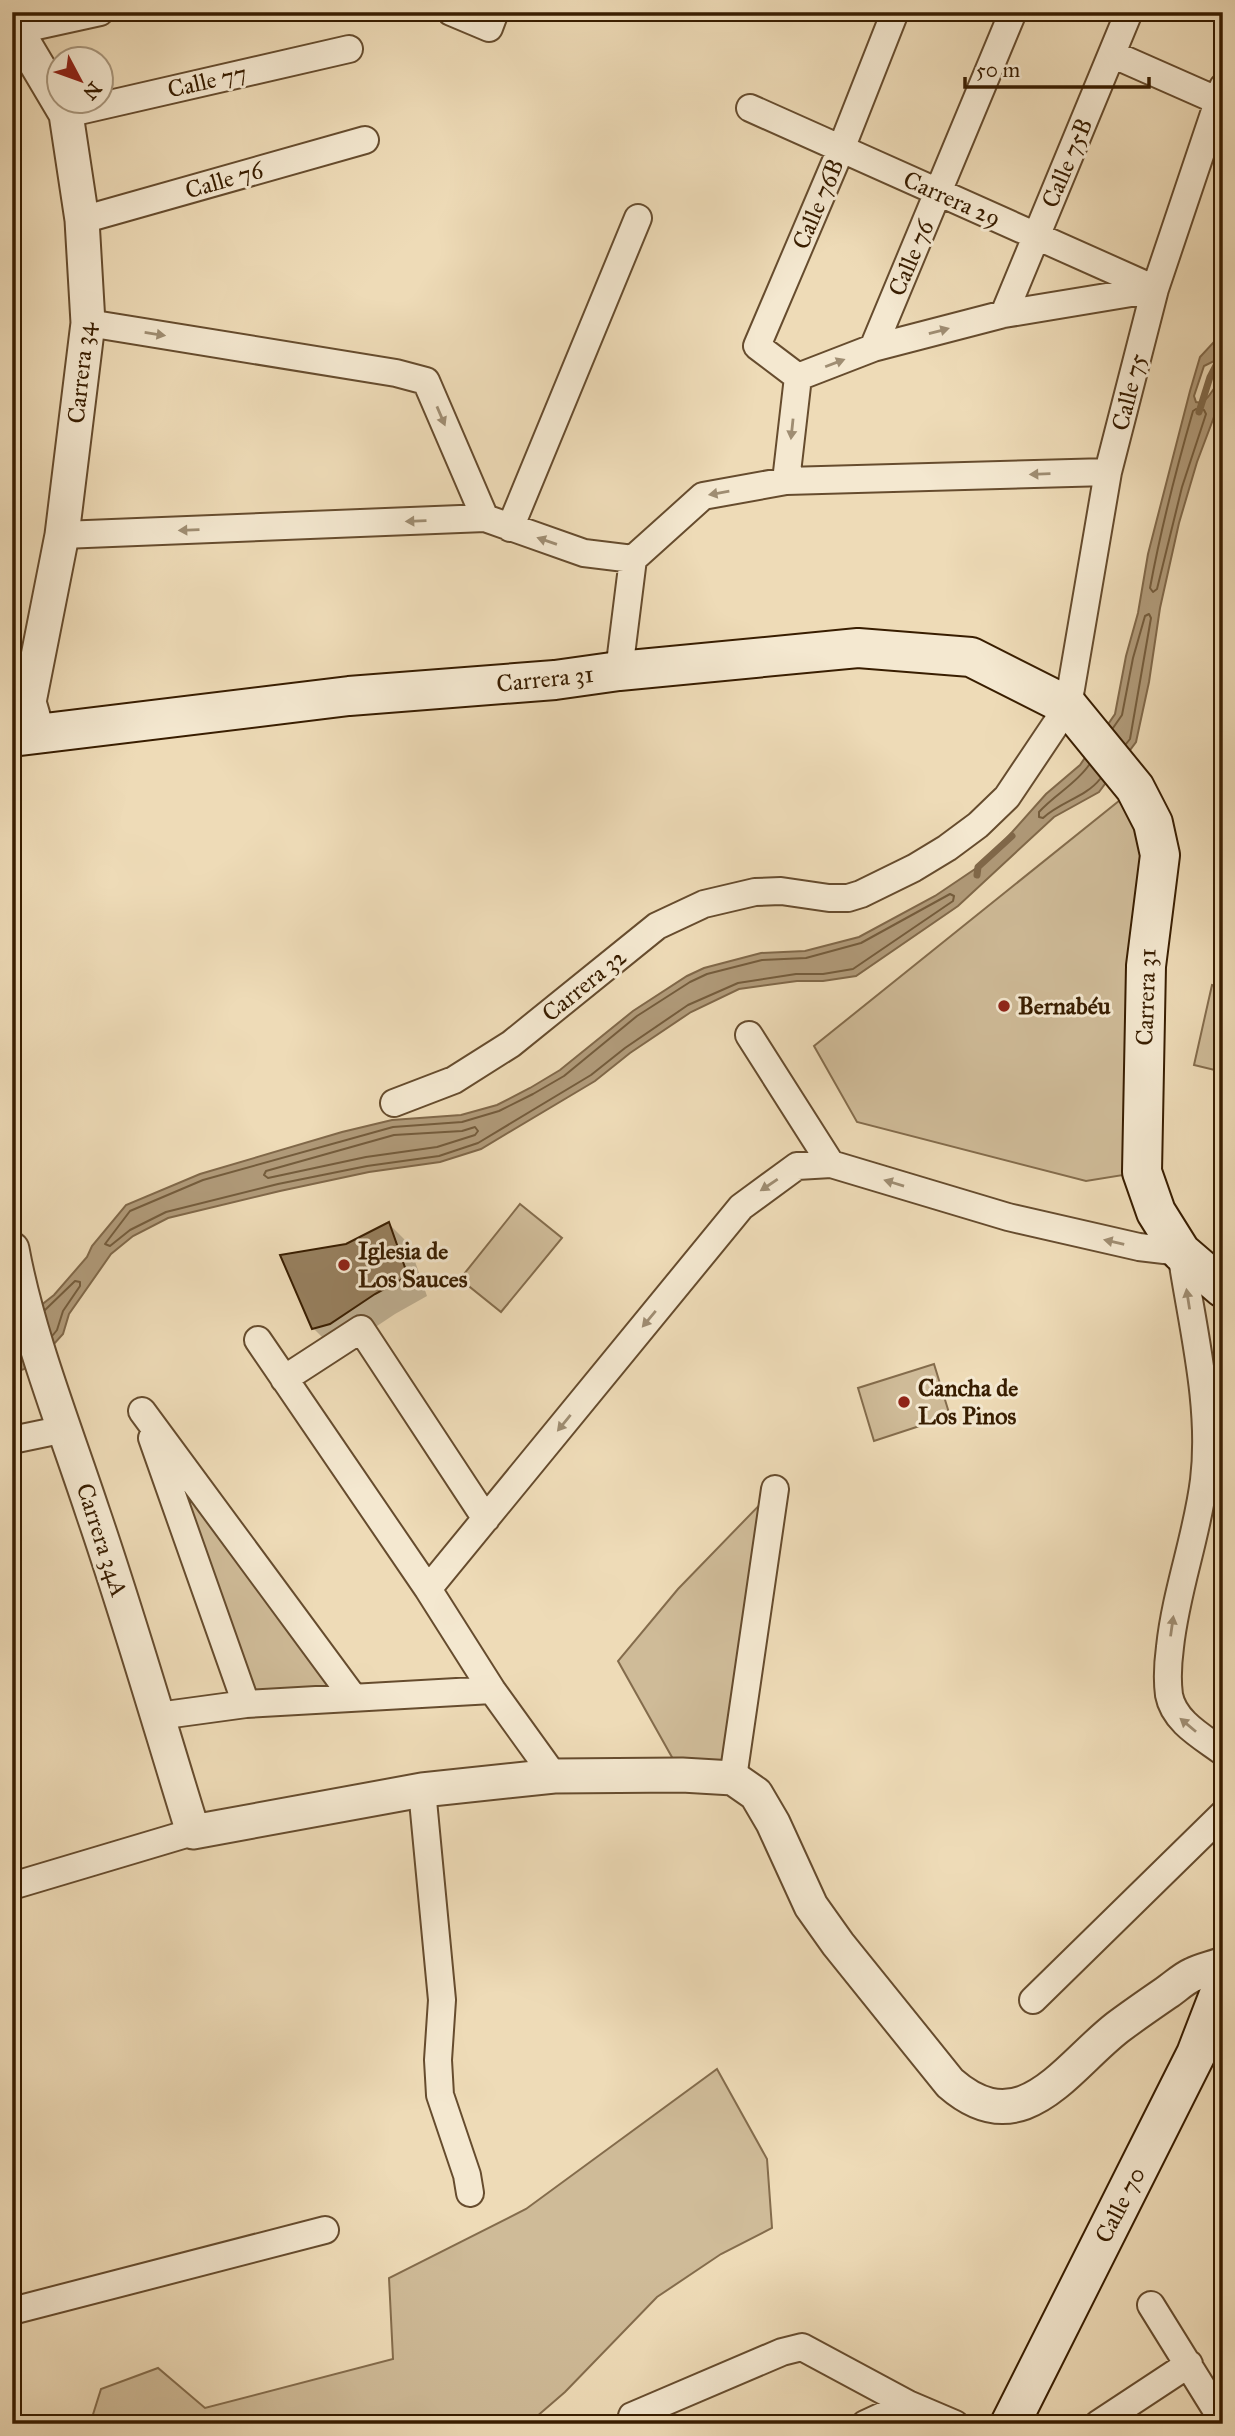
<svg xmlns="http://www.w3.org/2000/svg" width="1235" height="2436" viewBox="0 0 1235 2436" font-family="'IM FELL Great Primer',serif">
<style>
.green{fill:#cfbb98;stroke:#846c4c;stroke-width:2}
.water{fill:#b09a79;stroke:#806849;stroke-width:2}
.shadow{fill:#0003}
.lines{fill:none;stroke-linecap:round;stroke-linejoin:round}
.shore{stroke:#745c3c;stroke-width:2}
.stream{stroke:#806849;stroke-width:7}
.building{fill:#97805f;stroke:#381d00;stroke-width:2}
.minor-casing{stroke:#664c2e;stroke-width:30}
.tertiary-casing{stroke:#664c2e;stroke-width:37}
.secondary-casing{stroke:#381d00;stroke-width:42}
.minor{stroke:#f4e8d0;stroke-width:26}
.tertiary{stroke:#f4e8d0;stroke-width:33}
.secondary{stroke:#f4e8d0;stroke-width:38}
.oneway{fill:#9f8d72}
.poi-dot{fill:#8f2418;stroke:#f4e8d0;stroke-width:2.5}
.labels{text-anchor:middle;stroke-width:6;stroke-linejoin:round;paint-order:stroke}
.street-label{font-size:24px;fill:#381d00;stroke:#f4e8d0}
.poi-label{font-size:24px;font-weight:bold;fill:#381d00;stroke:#f4e8d0;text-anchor:start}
</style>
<rect width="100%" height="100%" fill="#eedbb7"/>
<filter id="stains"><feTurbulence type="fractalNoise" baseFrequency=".00286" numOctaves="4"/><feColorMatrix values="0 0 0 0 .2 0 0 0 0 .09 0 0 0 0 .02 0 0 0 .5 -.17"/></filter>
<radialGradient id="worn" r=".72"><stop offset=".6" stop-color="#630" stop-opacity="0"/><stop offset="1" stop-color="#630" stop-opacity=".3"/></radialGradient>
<!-- green -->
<path class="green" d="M1135 788 1153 823 1142 1172 1086 1181 857 1122 814 1046Z
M1212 985 1223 988V1072L1194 1065Z
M520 1204 562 1238 501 1312 460 1279Z
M934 1364 950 1416 874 1441 858 1388Z
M142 1411 353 1697 246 1704Z
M775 1489 733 1778 682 1775 618 1661 678 1589Z
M717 2069 767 2159 772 2228 721 2254 657 2297 565 2392 528 2424H90L101 2389 158 2368 205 2408 393 2359 389 2278 526 2209Z"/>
<!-- water -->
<path class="water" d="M1223 320V363L1220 358 1204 366 1194 396 1196 402 1202 403C1212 394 1219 382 1223 369V393L1197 462 1179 523 1160 608 1149 682 1136 742 1099 792 1054 817 958 906 856 976 823 981H797L739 989 691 1012 630 1053 595 1081 481 1149 440 1162 369 1172 280 1191 168 1218 133 1236 111 1254 69 1314 63 1334 34 1366 12 1373V1328L54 1295 87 1257 92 1246 126 1205 200 1174 342 1132 392 1120 461 1115 497 1105 530 1088 560 1070 633 1011 687 976 704 968 761 953 805 951 859 937 935 896 978 867 1005 840 1046 794 1080 765 1115 714 1126 656 1138 613 1148 554 1190 391 1200 357 1214 342Z"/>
<!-- shadow -->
<path class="shadow" d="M389 1224 409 1244 427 1296 395 1314 350 1344 334 1349 313 1328 347 1245Z"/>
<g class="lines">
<!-- shore -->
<path class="shore" d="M1196 409 1204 410 1206 414 1182 487 1157 589 1153 592 1150 588C1161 528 1176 470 1193 411Z
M1113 728 1122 715 1133 658 1145 616 1149 614 1151 618 1130 739 1126 744
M1089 765C1076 784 1054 795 1039 812V817L1043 818C1060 802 1086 797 1100 779
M950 894 954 896 953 901 853 969 823 974H796L738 983 688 1005 625 1048 591 1075 478 1143 439 1156 367 1166 278 1184 166 1212 130 1230 110 1246 105 1244 130 1211 203 1180 393 1127 462 1122 499 1111 533 1094 564 1076 637 1016 690 982 707 974 762 960 806 958 861 943Z
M475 1127 478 1131 475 1135 437 1147 366 1157 268 1178 264 1175 266 1171 394 1135 462 1131Z
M45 1310 75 1281 80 1282V1286L63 1311 57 1330 53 1335"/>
<!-- stream -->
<path class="stream" d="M1199 412 1210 377 1223 352
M977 875 978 867 1012 836"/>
</g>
<!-- building -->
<path class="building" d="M389 1222 408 1276 375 1294 330 1324 312 1329 280 1255 346 1244Z"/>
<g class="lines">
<!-- minor casing -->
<g class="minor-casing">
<path id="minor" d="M451 12 489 28 495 12
M18 30 100 12
M1112 54 1223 103
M750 108 1155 289
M66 114 349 49
M82 220 365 140
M1004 314 1129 12
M88 323 396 373 426 381 485 518
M873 348 1013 12
M798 377 757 346 841 149 895 12
M798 377 873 348 1004 314 1155 289
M786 481 798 377
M510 528 638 218
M62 535 485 518 584 553 633 559
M619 671 633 559 703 496 786 481 1108 472
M749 1035 831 1164
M394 1103 454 1080 511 1044 657 926 704 904 755 892 781 891 829 898H848L861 894 914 868 947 848 978 825 1007 797 1068 706 1108 472 1155 289 1223 87
M258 1340 428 1589 492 1690 554 1776
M284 1379 361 1329 486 1519
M142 1411 353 1697
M152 1438 246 1704
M12 1440 65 1429
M428 1589 741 1207 797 1166 831 1164 1008 1217 1139 1247 1181 1252C1192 1326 1213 1406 1204 1480 1197 1537 1176 1590 1170 1647 1168 1662 1167 1680 1169 1695 1174 1722 1203 1737 1223 1752
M158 1716 246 1704 492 1690
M733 1778 775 1489
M422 1790 442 2000 438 2060 440 2095 467 2175 470 2193
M12 1886 193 1832
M1033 2000 1223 1814
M1151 2305 1223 2421
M12 2311 325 2230
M636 2424 632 2416 782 2352 802 2347 908 2404 955 2424
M865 2424 908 2404
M1098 2424 1189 2364"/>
</g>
<!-- tertiary casing -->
<g class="tertiary-casing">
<path id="tertiary" d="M12 23 66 114 82 220 88 323 62 535 29 702 38 733
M12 1249C28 1336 65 1428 93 1513 129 1618 160 1726 193 1832L422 1790 554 1776 682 1775 733 1778 756 1794 773 1823 811 1906 838 1944 950 2083C1022 2146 1066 2067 1118 2027 1134 2015 1150 2004 1166 1993 1175 1987 1183 1979 1192 1975 1202 1970 1213 1968 1223 1964"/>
</g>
<!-- secondary casing -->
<g class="secondary-casing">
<path id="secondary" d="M12 737 349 696 555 680 619 671 858 648 971 657 1068 706 1135 788 1153 823 1160 855 1146 966 1142 1172 1156 1212 1181 1252 1223 1288
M1010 2424 1196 2054 1223 1984"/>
</g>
<!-- minor -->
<use href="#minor" class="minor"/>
<!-- tertiary -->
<use href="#tertiary" class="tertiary"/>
<!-- secondary -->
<use href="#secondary" class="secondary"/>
</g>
<!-- one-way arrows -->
<defs><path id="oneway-solid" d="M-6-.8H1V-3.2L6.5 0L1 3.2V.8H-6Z" transform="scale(1.75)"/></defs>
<g class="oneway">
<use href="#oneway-solid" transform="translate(939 331) rotate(-15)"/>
<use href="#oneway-solid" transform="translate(155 334) rotate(9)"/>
<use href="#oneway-solid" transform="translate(835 363) rotate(-21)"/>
<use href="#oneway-solid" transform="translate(441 416) rotate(67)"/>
<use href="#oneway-solid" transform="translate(792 429) rotate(96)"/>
<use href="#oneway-solid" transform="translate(1040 474) rotate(178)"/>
<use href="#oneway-solid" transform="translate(719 493) rotate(170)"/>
<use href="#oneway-solid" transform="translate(416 521) rotate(178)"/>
<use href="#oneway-solid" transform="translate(189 530) rotate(178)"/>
<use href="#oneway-solid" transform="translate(547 541) rotate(-161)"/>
<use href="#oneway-solid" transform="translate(894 1183) rotate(-163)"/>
<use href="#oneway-solid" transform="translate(769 1185) rotate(146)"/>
<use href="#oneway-solid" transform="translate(1114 1242) rotate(-167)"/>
<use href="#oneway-solid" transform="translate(1188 1299) rotate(-99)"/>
<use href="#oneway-solid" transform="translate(649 1319) rotate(130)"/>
<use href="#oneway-solid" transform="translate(564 1423) rotate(129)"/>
<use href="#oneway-solid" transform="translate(1172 1626) rotate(-82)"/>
<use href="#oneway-solid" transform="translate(1188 1725) rotate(-140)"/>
</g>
<!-- markers -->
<g class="poi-dot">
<circle cx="1004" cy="1006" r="7"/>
<circle cx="344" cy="1265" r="7"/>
<circle cx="904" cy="1402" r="7"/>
</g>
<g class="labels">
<!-- street labels -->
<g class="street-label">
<text transform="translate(207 81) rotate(-13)" y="8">Calle 77</text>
<text transform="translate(1067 163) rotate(-67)" y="8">Calle 75B</text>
<text transform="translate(224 180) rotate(-16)" y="8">Calle 76</text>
<text transform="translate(952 199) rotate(24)" y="8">Carrera 29</text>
<text transform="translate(818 204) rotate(-67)" y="8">Calle 76B</text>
<text transform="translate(911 258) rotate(-67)" y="8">Calle 76</text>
<text transform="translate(81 373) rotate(-84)" y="8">Carrera 34</text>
<text transform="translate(1129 392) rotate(-76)" y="8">Calle 75</text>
<text transform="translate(545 679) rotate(-6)" y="8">Carrera 31</text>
<text transform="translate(584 985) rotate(-39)" y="8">Carrera 32</text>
<text transform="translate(1146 997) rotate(-88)" y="8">Carrera 31</text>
<text transform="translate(102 1540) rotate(72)" y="8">Carrera 34A</text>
<text transform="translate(1120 2205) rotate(-63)" y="8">Calle 70</text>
</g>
<!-- poi labels -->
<g class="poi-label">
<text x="1018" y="1014">Bernabéu</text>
<text x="358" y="1259">Iglesia de<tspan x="358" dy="28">Los Sauces</tspan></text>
<text x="918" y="1396">Cancha de<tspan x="918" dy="28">Los Pinos</tspan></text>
</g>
</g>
<!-- margin -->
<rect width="1235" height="2436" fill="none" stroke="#eedbb7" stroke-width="42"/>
<rect x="14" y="14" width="1207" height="2408" fill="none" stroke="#381d00" stroke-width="3.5"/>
<rect x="21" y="21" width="1193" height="2394" fill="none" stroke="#381d00" stroke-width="2"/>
<!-- north arrow -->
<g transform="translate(80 80) rotate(131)"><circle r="33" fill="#f4e8d0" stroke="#a9977d" stroke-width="2"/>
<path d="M0-5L12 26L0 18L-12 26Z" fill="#8f2418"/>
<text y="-10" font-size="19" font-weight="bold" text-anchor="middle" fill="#381d00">N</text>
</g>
<!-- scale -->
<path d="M965 77v10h184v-10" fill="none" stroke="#381d00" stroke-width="3.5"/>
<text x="976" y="77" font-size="21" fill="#381d00" stroke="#f4e8d0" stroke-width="5" paint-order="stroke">50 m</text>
<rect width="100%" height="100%" filter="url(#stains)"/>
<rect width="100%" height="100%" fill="url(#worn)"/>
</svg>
